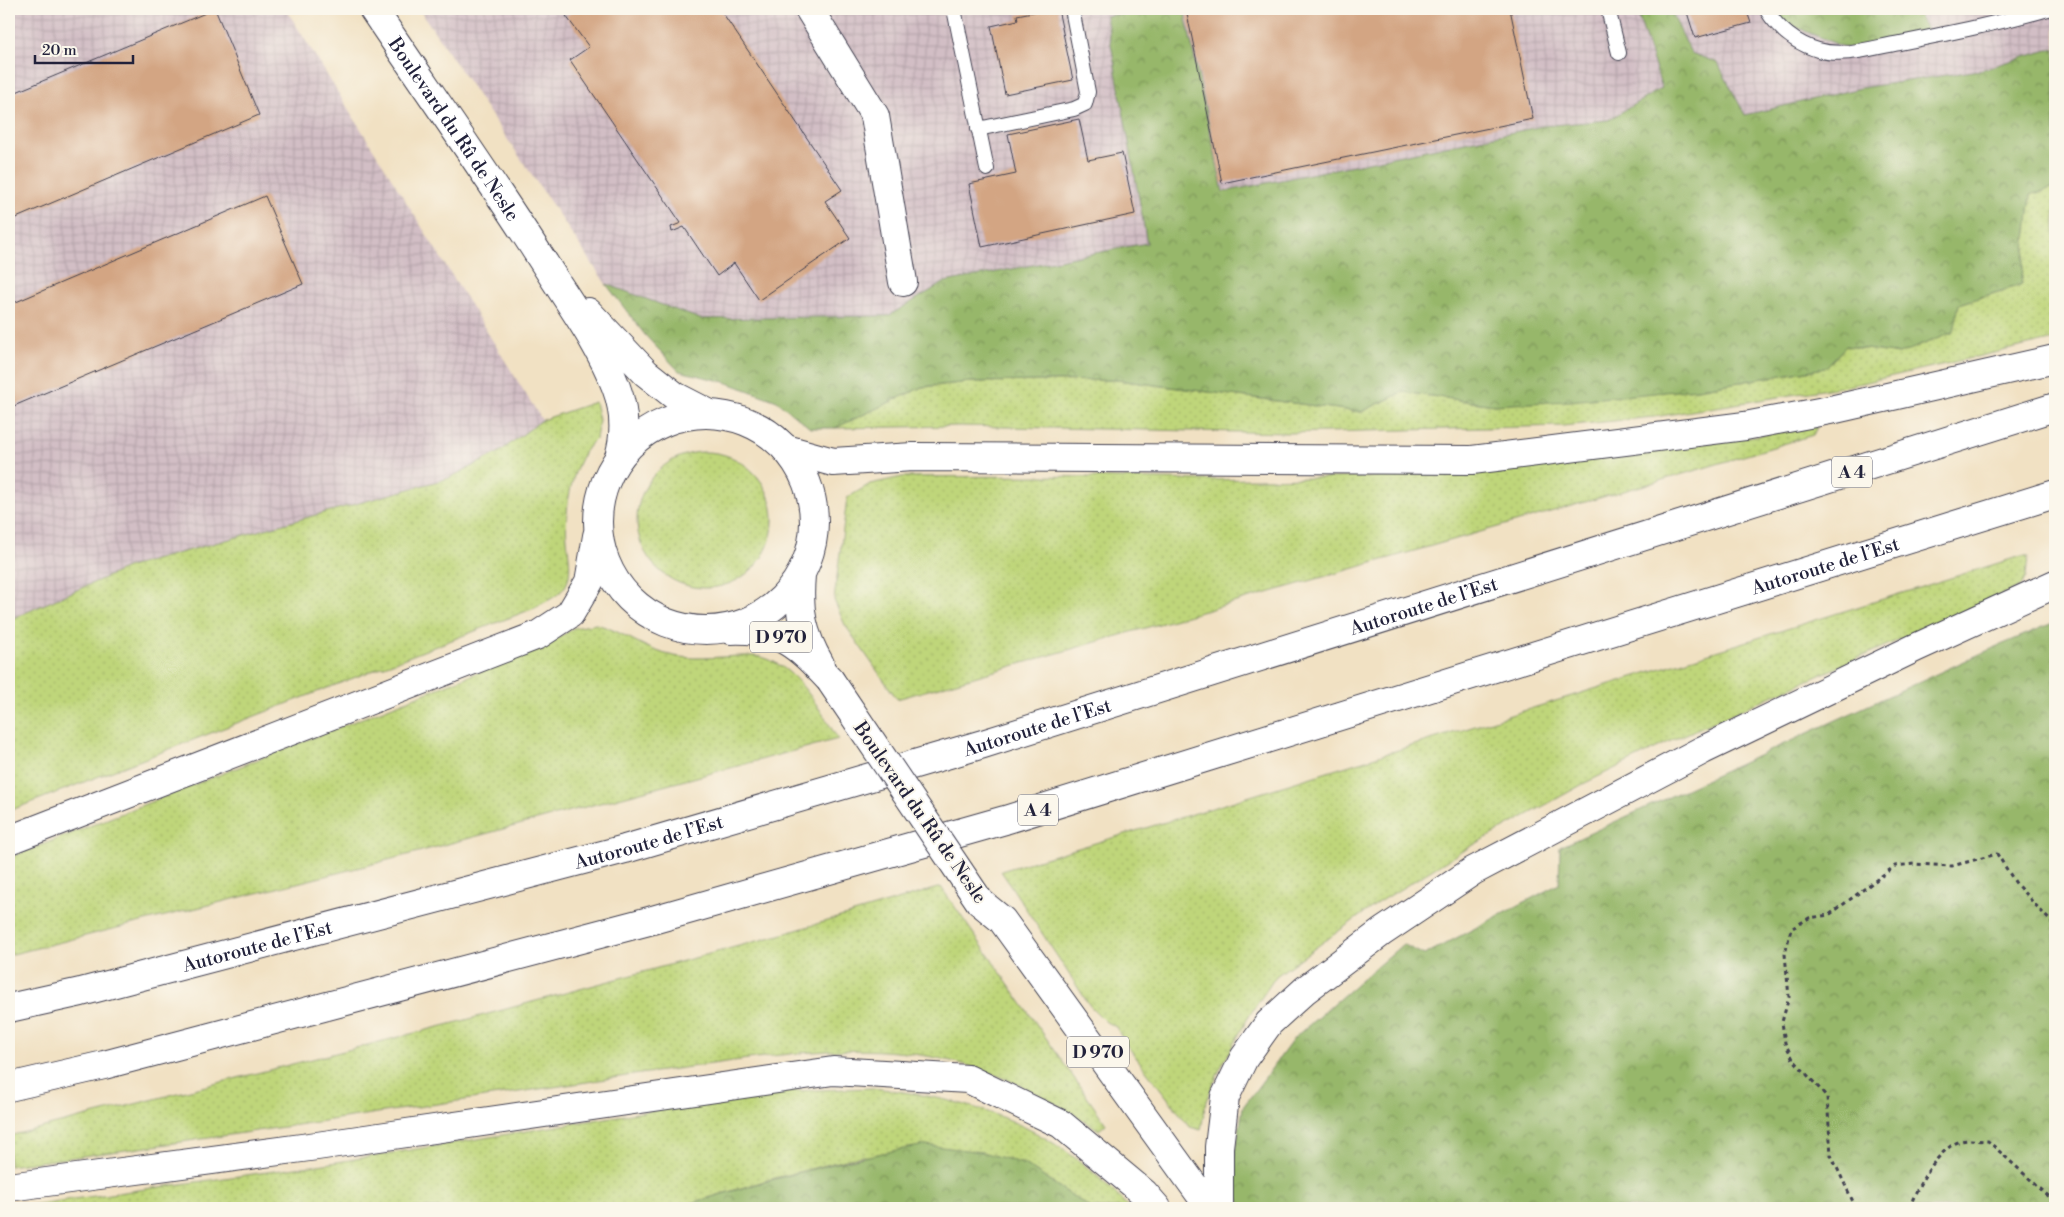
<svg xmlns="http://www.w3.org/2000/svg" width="2064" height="1217" viewBox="0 0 2064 1217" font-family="'Libre Bodoni',serif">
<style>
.industrial{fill:url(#industrial-grid)}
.grass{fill:url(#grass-dots);stroke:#707c5a}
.forest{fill:url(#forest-crowns);stroke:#5c6c52}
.building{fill:#d3a583}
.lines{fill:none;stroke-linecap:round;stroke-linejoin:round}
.lane-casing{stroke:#413f4f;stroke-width:16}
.street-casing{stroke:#413f4f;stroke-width:30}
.secondary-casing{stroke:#413f4f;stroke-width:30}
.primary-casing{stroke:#413f4f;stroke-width:30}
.highway-casing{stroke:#413f4f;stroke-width:30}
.path{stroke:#413f4f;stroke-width:3;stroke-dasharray:4 4;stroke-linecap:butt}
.lane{stroke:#fff;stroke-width:14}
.street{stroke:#fff;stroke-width:28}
.secondary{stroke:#fff;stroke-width:28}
.primary{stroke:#fff;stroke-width:28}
.highway{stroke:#fff;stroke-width:28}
.primary-bridge-casing{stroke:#413f4f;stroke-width:30;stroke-linecap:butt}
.primary-bridge{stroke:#fff;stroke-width:28}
.labels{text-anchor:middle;stroke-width:4;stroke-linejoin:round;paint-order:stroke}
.shield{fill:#fbf7ec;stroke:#636270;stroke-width:1}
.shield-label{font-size:18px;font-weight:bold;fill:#22223b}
.street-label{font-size:19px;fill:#22223b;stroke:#fbf7ec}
</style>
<defs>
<pattern id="industrial-grid" width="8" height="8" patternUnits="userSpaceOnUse" patternTransform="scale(1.25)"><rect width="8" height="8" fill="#d2bec5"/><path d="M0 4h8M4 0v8" fill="none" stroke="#b4a3aa"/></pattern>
<pattern id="grass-dots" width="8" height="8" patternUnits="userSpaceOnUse" patternTransform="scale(1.25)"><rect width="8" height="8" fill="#bfd67a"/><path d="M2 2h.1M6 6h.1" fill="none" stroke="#a4b76a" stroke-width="1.8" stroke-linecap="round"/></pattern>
<pattern id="forest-crowns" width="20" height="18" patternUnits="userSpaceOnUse" patternTransform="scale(1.25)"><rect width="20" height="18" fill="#97b76a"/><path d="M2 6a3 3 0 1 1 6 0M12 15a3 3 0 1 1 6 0" fill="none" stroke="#7b9458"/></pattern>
</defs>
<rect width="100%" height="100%" fill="#fbf7ec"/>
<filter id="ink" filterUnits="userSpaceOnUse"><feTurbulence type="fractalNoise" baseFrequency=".02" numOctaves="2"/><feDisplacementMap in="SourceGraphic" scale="10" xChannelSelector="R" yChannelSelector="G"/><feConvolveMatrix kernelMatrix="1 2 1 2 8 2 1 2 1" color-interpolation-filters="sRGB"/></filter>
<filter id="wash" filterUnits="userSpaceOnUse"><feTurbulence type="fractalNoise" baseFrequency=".0096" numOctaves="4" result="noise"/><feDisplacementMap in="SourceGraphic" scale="20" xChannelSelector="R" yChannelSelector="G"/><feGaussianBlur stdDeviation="1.12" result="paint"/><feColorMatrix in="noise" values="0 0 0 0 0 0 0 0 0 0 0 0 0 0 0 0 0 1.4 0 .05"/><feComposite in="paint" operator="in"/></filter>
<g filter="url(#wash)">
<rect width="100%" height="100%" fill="#f1e1c3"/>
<!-- industrial -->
<path class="industrial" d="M9 9H286L542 420 498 453 449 478 129 567 9 620Z
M419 9H2055V48L1980 70 1861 88 888 316 700 319 606 284Z"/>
<!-- grass -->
<path class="grass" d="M2055 187V339L1853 385 1654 417 1563 426 1288 433 959 426 835 428 922 387 971 382 1117 380 1361 412 1403 392 1494 405 1697 389 1825 368 1846 346 1899 354 1959 304 2021 285 2031 194Z
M595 402 599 420 596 439C572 458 564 510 567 539 568 552 573 573 566 585 559 597 544 602 532 609L9 811V620L129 567 449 478 498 453 542 420Z
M1817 427 1813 435 1697 470 897 699 845 625 834 600 847 498 870 484 902 477 1043 476 1202 480 1368 477 1554 465Z
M637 520a68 68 0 1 1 136 0a68 68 0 1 1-136 0Z
M2021 556H2028L2026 577 2021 586 1675 739 1585 783 1459 853 1378 903 1276 976 1249 1016 1220 1069 1206 1101 1201 1130 1190 1127 1125 1043 1116 1027 1106 1022 1090 1006 1001 871 1196 813Z
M596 624C623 631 646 651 674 656 700 661 727 655 754 656 793 659 820 710 838 739L377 863 9 955V858L547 645 574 628Z
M941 887 1106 1124 1099 1130C1038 1091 986 1064 914 1054 849 1045 783 1054 719 1063 670 1070 622 1076 574 1084 386 1111 198 1141 9 1166V1136L462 1021 783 934Z
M873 1088C979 1100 1057 1127 1129 1208H1091L1024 1164 861 1156 771 1179 675 1208H9L325 1164 704 1102 792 1091Z"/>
<!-- forest -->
<path class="forest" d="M1154 9H1184L1223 192 1543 126 1608 120 1662 88 1636 9H1670L1691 53 1718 63 1745 115 1861 88 1980 70 2055 48V187L2031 195 2021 285 1959 304 1954 332 1899 354 1846 346 1825 368 1697 389 1569 401 1494 405 1403 392 1361 412 1117 380 971 382 922 387 835 428H810L777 401 725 382 679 371 645 335 606 284 700 319 888 316 945 282 1147 243 1106 16Z
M1766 9H1915L1928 31 1846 48 1769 16Z
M2055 622V1208H1243L1230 1183 1243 1107 1295 1037 1403 944 1424 955 1559 884 1560 847 1982 653Z
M926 1145 982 1152 1024 1164 1091 1208H675C758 1183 840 1159 926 1145Z"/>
<g id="blocks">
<!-- building -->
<path class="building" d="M215 9 259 115 9 221V95Z
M576 9H720L842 190 825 201 850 238 759 300 734 263 717 276 684 227 672 232 671 227 681 223 570 60 589 47 566 16Z
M1048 9H1058L1073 80 1005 94 991 26 1018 20 1017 15Z
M1186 9H1510L1533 119 1222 183Z
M1686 9H1746L1751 23 1695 38Z
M1079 119 1088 160 1122 153 1135 214 982 247 969 184 1016 174 1008 134Z
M265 196 303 284 9 408V305Z"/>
</g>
</g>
<g filter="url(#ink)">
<use href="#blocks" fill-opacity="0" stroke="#413f4f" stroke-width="1"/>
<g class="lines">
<!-- lane casing -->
<g class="lane-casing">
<path id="lane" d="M954 9 987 169
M1608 9 1619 53
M1766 9C1778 29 1795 43 1818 50 1844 58 1874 47 1900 43 1950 33 2000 23 2048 9
M978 129 1074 109 1085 104 1088 92 1072 9"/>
</g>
<!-- street casing -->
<g class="street-casing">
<path id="street" d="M809 9 875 116 903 282"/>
</g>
<!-- secondary casing -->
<g class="secondary-casing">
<g id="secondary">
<path id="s1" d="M373 9C431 95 492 181 548 269 572 307 600 345 616 387 625 411 626 433 619 457"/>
<path d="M588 312 646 373 675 396 710 414"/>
</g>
</g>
<!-- primary casing -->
<g class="primary-casing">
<path id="primary" d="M598 522a108 108 0 1 1 216 0a108 108 0 1 1-216 0Z
M801 575C798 610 802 633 820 664
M731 630C781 628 798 646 830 680
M980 902 1002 920 1210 1208"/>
</g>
<!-- highway casing -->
<g class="highway-casing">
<g id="highway">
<path d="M786 449 833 462 913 457 1472 460 1745 426 1835 409 2055 359"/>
<path d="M9 840 538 635 570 614 589 582 597 536"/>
<path id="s2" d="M9 1008 81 992 625 849 983 744 2055 407"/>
<path id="s3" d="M9 1087 104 1065 649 921 1005 820 2055 494"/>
<path d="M9 1187 317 1146 833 1071 968 1079 1061 1124 1144 1193 1157 1208"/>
<path d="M1219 1208V1147L1225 1097 1244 1058 1269 1023 1305 990 1382 932 1473 871 1703 750 1915 648 2055 584"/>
</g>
</g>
<!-- path -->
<path class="path" d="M1856 1208 1831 1155 1827 1097 1793 1059 1785 1043 1782 1022 1789 997 1785 954 1791 929 1809 918 1829 915 1895 866 1914 864 1952 866 1997 854 2017 885 2055 926
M1910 1208C1915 1188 1939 1147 1961 1141 1969 1139 1980 1141 1988 1141L2055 1202"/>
<!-- lane -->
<use href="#lane" class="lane"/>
<!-- street -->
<use href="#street" class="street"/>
<!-- secondary -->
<use href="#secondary" class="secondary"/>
<!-- primary -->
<use href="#primary" class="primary"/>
<!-- highway -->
<use href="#highway" class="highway"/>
<!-- primary-bridge casing -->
<g class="primary-bridge-casing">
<path id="primary-bridge" d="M830 680 980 902"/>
</g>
<!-- primary-bridge -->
<use href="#primary-bridge" class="primary-bridge"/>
</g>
</g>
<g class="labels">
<!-- shield labels -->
<g class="shield">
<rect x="1832" y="456.5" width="40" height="31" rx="4"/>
<rect x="750" y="621.5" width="62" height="31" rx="4"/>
<rect x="1018" y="794.5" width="40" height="31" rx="4"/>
<rect x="1067" y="1036.5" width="62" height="31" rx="4"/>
</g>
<g class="shield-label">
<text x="1852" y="478">A 4</text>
<text x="781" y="643">D 970</text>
<text x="1038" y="816">A 4</text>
<text x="1098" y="1058">D 970</text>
</g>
<!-- street labels -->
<g class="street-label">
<text dy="7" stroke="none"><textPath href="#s1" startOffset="145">Boulevard du Rû de Nesle</textPath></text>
<text dy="7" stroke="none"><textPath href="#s3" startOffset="1890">Autoroute de l’Est</textPath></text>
<text dy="7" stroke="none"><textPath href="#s2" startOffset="1471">Autoroute de l’Est</textPath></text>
<text dy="7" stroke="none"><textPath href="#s2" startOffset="1066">Autoroute de l’Est</textPath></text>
<text transform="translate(921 812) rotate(55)" y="7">Boulevard du Rû de Nesle</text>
<text dy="7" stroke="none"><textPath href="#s2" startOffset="661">Autoroute de l’Est</textPath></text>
<text dy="7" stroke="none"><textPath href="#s2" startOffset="256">Autoroute de l’Est</textPath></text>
</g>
</g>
<!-- margin -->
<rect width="2064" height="1217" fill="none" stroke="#fbf7ec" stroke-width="30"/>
<!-- scale -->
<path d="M35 55v8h98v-8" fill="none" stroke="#22223b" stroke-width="2.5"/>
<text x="42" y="55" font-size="15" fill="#22223b" stroke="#fbf7ec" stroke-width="4" paint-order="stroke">20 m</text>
</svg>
